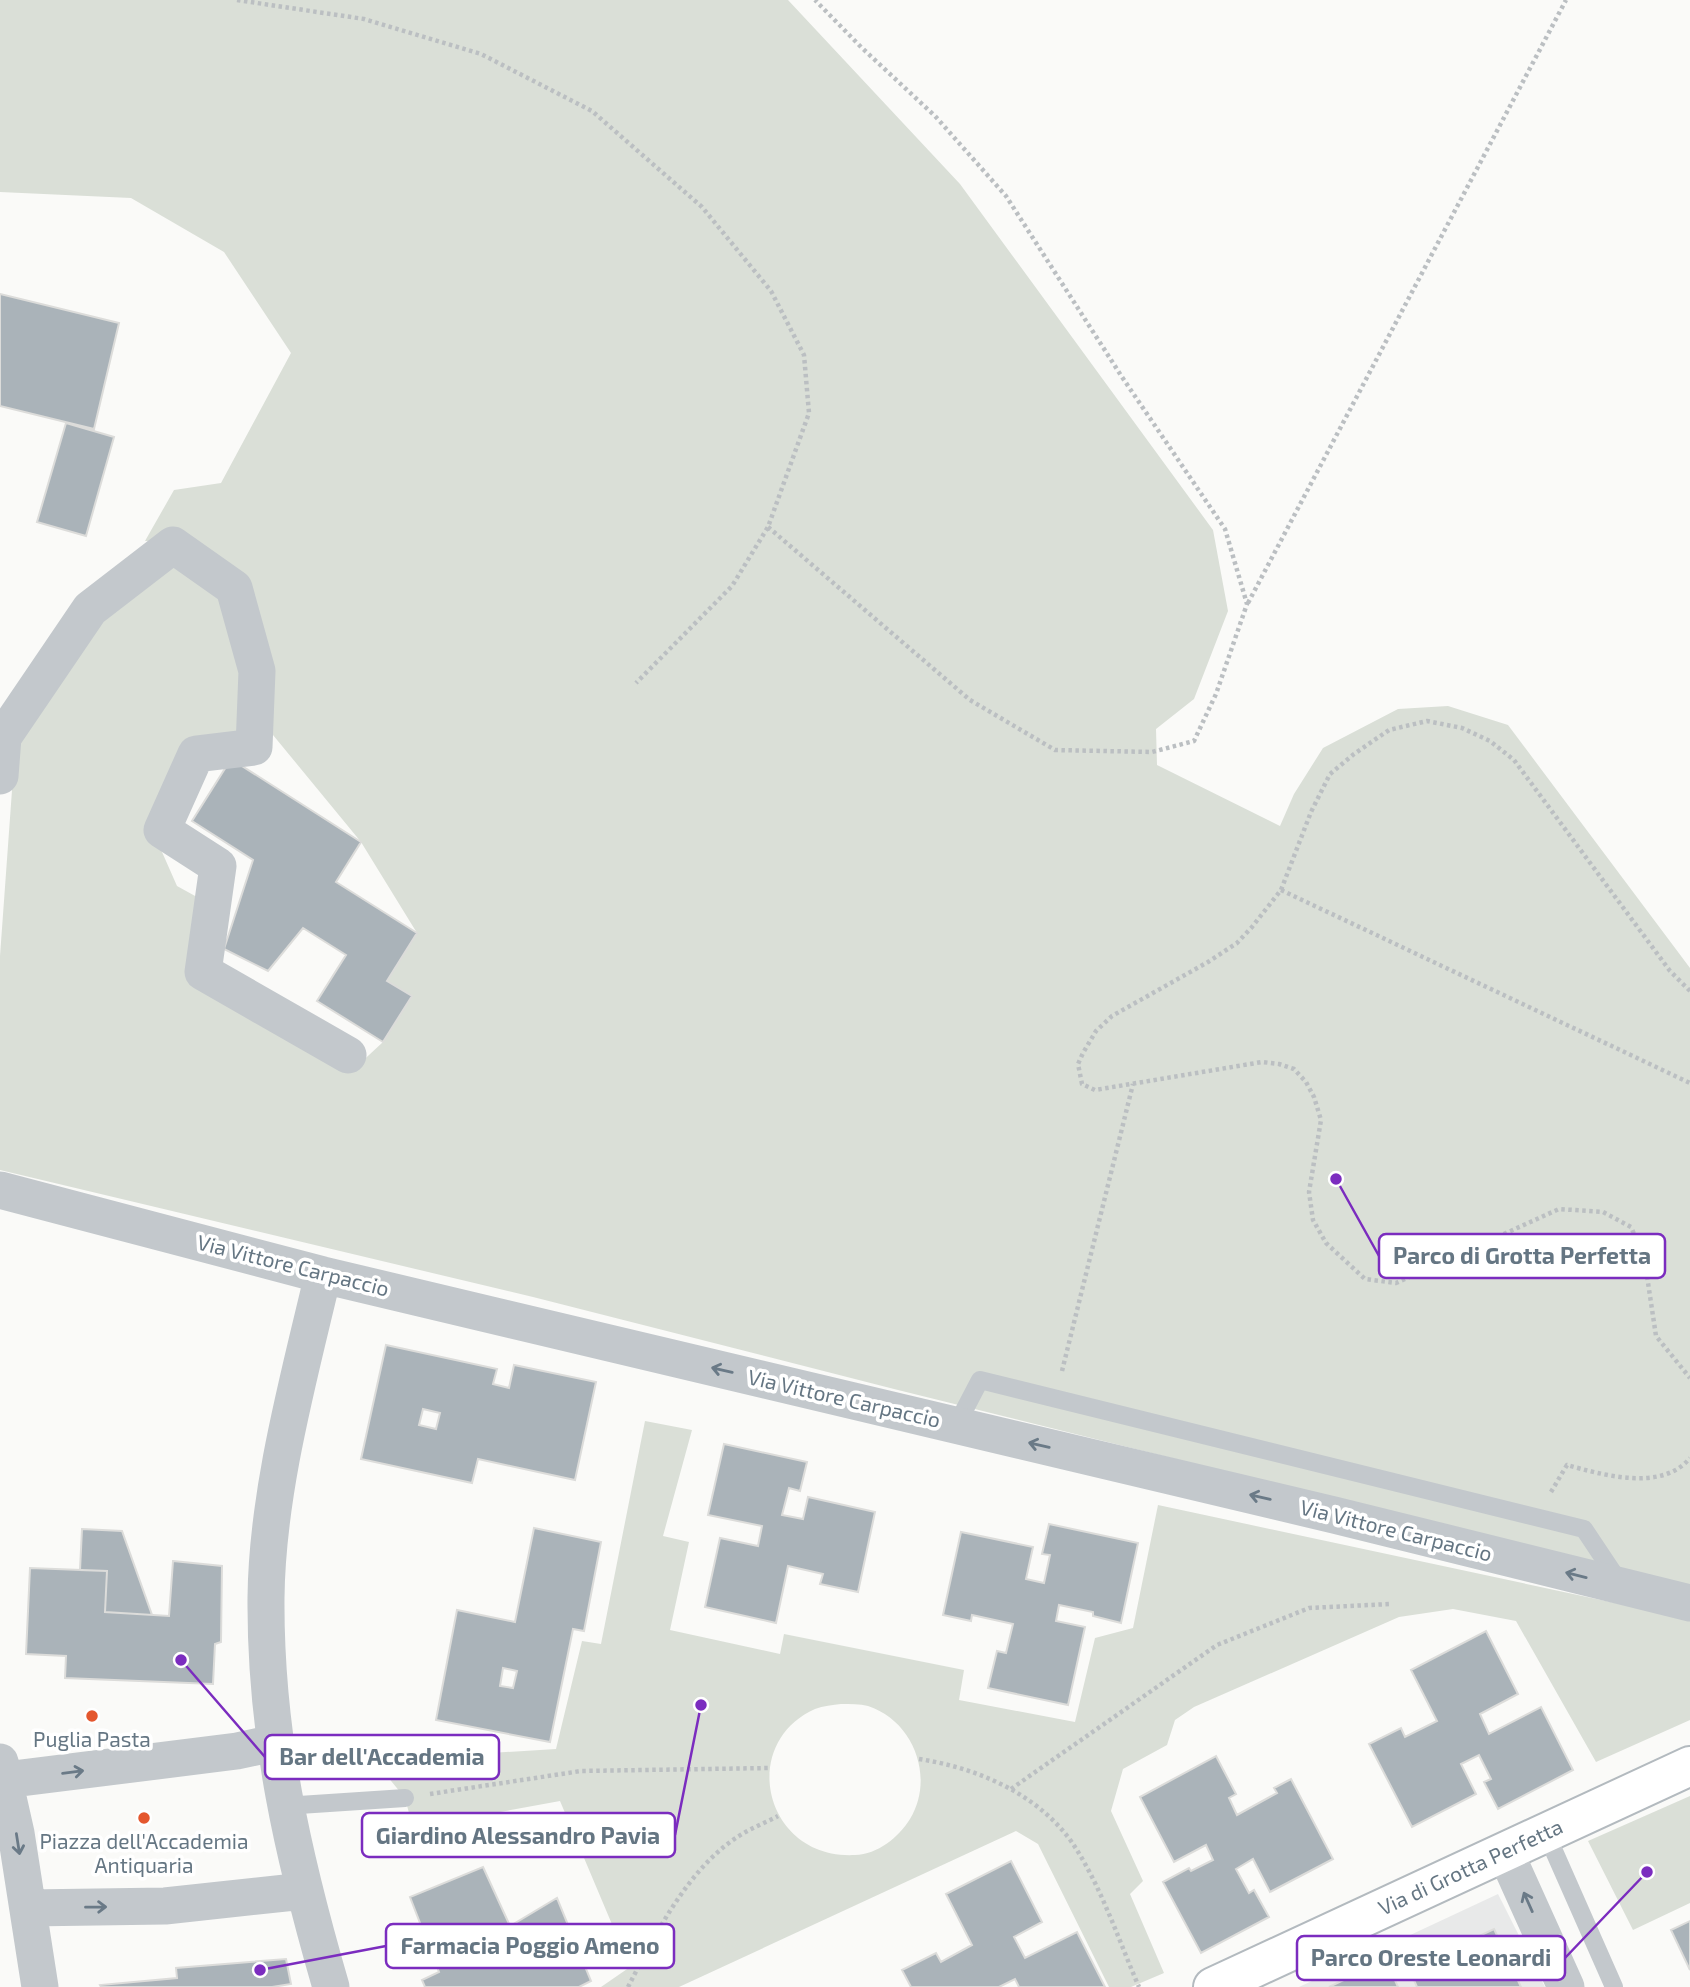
<svg xmlns="http://www.w3.org/2000/svg" width="1690" height="1987" viewBox="0 0 1690 1987" font-family="'Exo 2',sans-serif">
<style>
.built{fill:#e8e9e9}
.green{fill:#dadfd7;fill-rule:evenodd}
.building{fill:#aab3b9;stroke:#dcdcda;stroke-width:2;fill-rule:evenodd}
.lines{fill:none;stroke-linecap:round;stroke-linejoin:round}
.secondary-casing{stroke:#b3babf;stroke-width:42}
.path{stroke:#bbbfc2;stroke-width:4.5;stroke-dasharray:3.5 3.5;stroke-linecap:butt}
.lane{stroke:#c3c8cc;stroke-width:18}
.street{stroke:#c3c8cc;stroke-width:37}
.secondary{stroke:#fff;stroke-width:38}
.oneway{stroke:#6a7a87}
.poi-dot{fill:#e4572e;stroke:#fff;stroke-width:2.5}
.labels{text-anchor:middle;stroke-width:7;stroke-linejoin:round;paint-order:stroke}
.street-label{font-size:21px;fill:#657683;stroke:#fff}
.poi-label{font-size:21px;fill:#657683;stroke:#fff}
.leader{fill:none;stroke:#7b2cbf;stroke-width:2.5}
.callout-dot{fill:#7b2cbf;stroke:#fff;stroke-width:2.5}
.callout{fill:#fff;stroke:#7b2cbf;stroke-width:2.5}
.callout-label{font-size:23px;text-anchor:middle;font-weight:bold;fill:#657683}
</style>
<rect width="100%" height="100%" fill="#fafaf8"/>
<!-- built -->
<path class="built" d="M1498 1894 1545 1987H1299Z"/>
<!-- green -->
<path class="green" d="M0 0H788L960 184 1213 530 1228 611 1194 699 1156 729 1157 765 1280 826 1294 794 1323 748 1398 709 1448 706 1508 725 1690 968V1587L894 1389 533 1297 0 1170V956L15 749 98 614 172 554 229 591 253 671 240 745 193 750 151 827 177 886 206 902 199 981 355 1068 383 1042 411 997 387 981 417 933 361 842 273 735 264 670 239 586 176 541H145L174 490 221 483 291 353 224 252 131 198 0 192Z
M645 1421 692 1430 663 1536 689 1542 670 1630 780 1654 784 1634 964 1670 959 1700 1075 1722 1095 1638 1133 1628 1158 1505 1690 1619V1720L1596 1762 1516 1621 1453 1609 1399 1617 1194 1707 1175 1720 1167 1745 1123 1769 1111 1811 1143 1881 1130 1894 1164 1973 1131 1987H1109L1038 1844 1016 1831 679 1987H601L630 1967 560 1801 413 1828 405 1798 374 1760 556 1749 582 1641 601 1644ZM841 1704C850 1704 860 1704 868 1706 914 1721 935 1778 910 1819 898 1838 878 1854 855 1855 765 1860 737 1744 815 1709 823 1706 833 1705 841 1704Z
M1690 1796V1903L1633 1930 1588 1841Z"/>
<!-- building -->
<path class="building" d="M0 294 119 323 94 429 0 406Z
M66 423 114 437 86 536 37 522Z
M231 759 361 842 336 882 417 933 387 981 412 996 383 1042 317 1001 346 955 303 928 268 971 224 949 253 860 192 821Z
M386 1345 497 1369 493 1384 509 1388 514 1365 596 1382 575 1480 478 1459 472 1483 361 1459ZM423 1409 440 1413 436 1429 419 1425Z
M724 1444 807 1462 800 1491 789 1488 782 1515 803 1519 808 1497 875 1512 858 1592 820 1584 823 1574 788 1566 776 1623 705 1607 720 1538 758 1546 762 1526 708 1515Z
M1049 1524 1138 1543 1121 1623 1093 1616V1612L1059 1605 1056 1621 1085 1627 1068 1705 988 1688 997 1651 1006 1653 1013 1624 972 1615 971 1621 943 1615 961 1532 1033 1547 1026 1579 1044 1583 1050 1555 1042 1554Z
M534 1528 601 1542 584 1631 573 1629 550 1742 436 1720 457 1610 515 1622ZM503 1668 517 1671 513 1688 500 1686Z
M82 1529 122 1531 152 1615 105 1612 107 1571 80 1570Z
M173 1561 222 1566 221 1642 215 1644 213 1684 65 1678 66 1656 26 1654 30 1568 107 1571 105 1612 169 1616Z
M1486 1631 1518 1694 1480 1714 1489 1734 1541 1707 1573 1770 1498 1809 1484 1782 1491 1779 1479 1755 1461 1764 1476 1794 1412 1827 1369 1744 1401 1728 1405 1737 1437 1721 1411 1670Z
M1216 1756 1236 1794 1229 1798 1237 1815 1277 1793 1274 1788 1291 1779 1333 1859 1270 1892 1253 1859 1236 1869 1249 1893 1254 1890 1269 1917 1201 1953 1163 1882 1189 1868 1191 1871 1213 1860 1206 1845 1174 1862 1140 1797Z
M1011 1861 1042 1922 1014 1937 1025 1958 1077 1932 1105 1987H1019L1015 1979 999 1987H911L902 1970 936 1953 941 1962 972 1945 946 1894Z
M483 1867 510 1926 557 1898 591 1981 579 1987H425L422 1980 439 1972 410 1897Z
M1690 1921V1970L1671 1930Z
M1494 1929 1521 1987H1417L1409 1969Z
M286 1959 291 1984 272 1987H101L100 1985 177 1978 176 1968Z
M1386 1960 1398 1987H1329Z"/>
<g class="lines">
<!-- secondary casing -->
<g class="secondary-casing">
<g id="secondary">
<path id="s1" d="M1213 1987 1690 1766"/>
</g>
</g>
<!-- path -->
<path class="path" d="M237 0 364 19 481 54 592 111 702 207 771 291 804 355 809 413 768 527 732 586 636 683
M768 527 970 700 1055 750 1152 752 1194 741 1216 694 1247 604 1225 529 1122 377 1006 196 935 116 861 47 815 0
M1248 603 1566 0
M1281 890 1690 1083
M1690 991 1670 971 1514 760 1490 741 1462 728 1427 721 1389 730 1354 754 1330 774 1311 812 1281 890 1252 927 1237 943 1208 962 1112 1016 1096 1031 1083 1053 1078 1064 1082 1084 1095 1090 1262 1062 1279 1064 1294 1069 1306 1082 1314 1097 1321 1120 1309 1192 1313 1220 1326 1243 1365 1279 1396 1283 1559 1209 1603 1212 1631 1227 1644 1256 1656 1336 1690 1378
M1062 1371 1133 1084
M1551 1492 1567 1465C1603 1475 1662 1492 1690 1458
M919 1759C977 1768 1036 1793 1071 1841 1101 1885 1118 1939 1139 1987
M1011 1789 1217 1645 1309 1608 1390 1604
M430 1794 581 1771 770 1768
M628 1987C655 1935 688 1868 739 1836 751 1828 765 1823 778 1816"/>
<!-- lane -->
<path class="lane" d="M956 1426 980 1380 1584 1529 1620 1583
M284 1806 405 1798
M1546 1833 1614 1987"/>
<!-- street -->
<path class="street" d="M0 776 3 737 90 609 173 545 234 588 257 671 254 747 196 754 162 830 218 866 203 972 348 1055
M0 1190 323 1275 1334 1515 1690 1603
M323 1275C299 1377 267 1492 266 1598 265 1735 293 1856 331 1987
M0 1762 16 1833 40 1987
M5 1780 237 1751 274 1743
M1505 1852 1566 1987
M28 1908 165 1906 304 1891"/>
<!-- secondary -->
<use href="#secondary" class="secondary"/>
</g>
<!-- one-way arrows -->
<defs><path id="oneway-shaft" d="M-6 0H5M1.5-3L5.5 0L1.5 3" fill="none" stroke-width="1.6" stroke-linecap="round" stroke-linejoin="round" transform="scale(1.75)"/></defs>
<g class="oneway">
<use href="#oneway-shaft" transform="translate(722 1370) rotate(-167)"/>
<use href="#oneway-shaft" transform="translate(1039 1445) rotate(-167)"/>
<use href="#oneway-shaft" transform="translate(1260 1497) rotate(-167)"/>
<use href="#oneway-shaft" transform="translate(1576 1575) rotate(-166)"/>
<use href="#oneway-shaft" transform="translate(73 1772) rotate(-7)"/>
<use href="#oneway-shaft" transform="translate(18 1844) rotate(81)"/>
<use href="#oneway-shaft" transform="translate(1528 1902) rotate(-114)"/>
<use href="#oneway-shaft" transform="translate(96 1907) rotate(-1)"/>
</g>
<!-- markers -->
<g class="poi-dot">
<circle cx="92" cy="1716" r="7"/>
<circle cx="144" cy="1818" r="7"/>
</g>
<g class="labels">
<!-- street labels -->
<g class="street-label">
<text transform="translate(293 1266) rotate(14)" y="7">Via Vittore Carpaccio</text>
<text transform="translate(844 1399) rotate(13)" y="7">Via Vittore Carpaccio</text>
<text transform="translate(1396 1531) rotate(14)" y="7">Via Vittore Carpaccio</text>
<text dy="7" stroke="none"><textPath href="#s1" startOffset="284">Via di Grotta Perfetta</textPath></text>
</g>
<!-- poi labels -->
<g class="poi-label">
<text x="92" y="1747">Puglia Pasta</text>
<text x="144" y="1849">Piazza dell'Accademia<tspan x="144" dy="24">Antiquaria</tspan></text>
</g>
</g>
<!-- callouts -->
<path class="leader" d="M1336 1179L1379 1256M181 1660L265 1757M701 1705L675 1835M260 1970L386 1946M1647 1872L1565 1958"/>
<g class="callout-dot">
<circle cx="1336" cy="1179" r="7"/>
<circle cx="181" cy="1660" r="7"/>
<circle cx="701" cy="1705" r="7"/>
<circle cx="260" cy="1970" r="7"/>
<circle cx="1647" cy="1872" r="7"/>
</g>
<g class="callout">
<rect x="1379" y="1234" width="286" height="44" rx="7"/>
<rect x="265" y="1735" width="234" height="44" rx="7"/>
<rect x="362" y="1813" width="313" height="44" rx="7"/>
<rect x="386" y="1924" width="288" height="44" rx="7"/>
<rect x="1297" y="1936" width="268" height="44" rx="7"/>
</g>
<g class="callout-label">
<text x="1522" y="1264">Parco di Grotta Perfetta</text>
<text x="382" y="1765">Bar dell'Accademia</text>
<text x="518" y="1844">Giardino Alessandro Pavia</text>
<text x="530" y="1954">Farmacia Poggio Ameno</text>
<text x="1431" y="1966">Parco Oreste Leonardi</text>
</g>
</svg>
